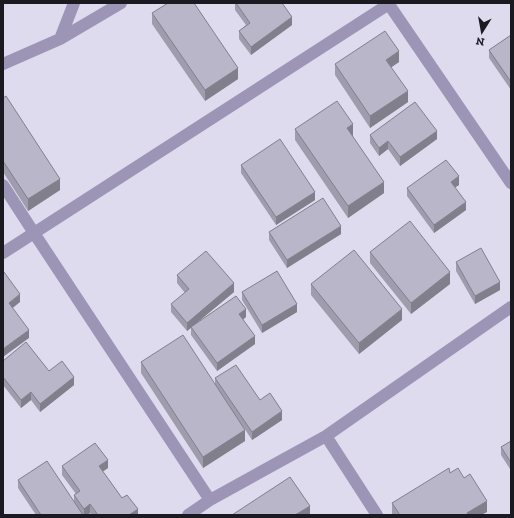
<svg xmlns="http://www.w3.org/2000/svg" width="514" height="518" viewBox="0 0 514 518" font-family="'Zilla Slab',serif">
<style>
.lines{fill:none;stroke-linecap:round;stroke-linejoin:round}
.minor{stroke:#9c95b5;stroke-width:12}
.wall{fill:#9f9dad}
.shaded-wall{fill:#827f8d}
.building{fill:#b9b6c9;stroke:#827f8d}
</style>
<rect width="100%" height="100%" fill="#dfdbef"/>
<g class="lines">
<!-- minor -->
<path class="minor" d="M388 3 511 183
M60 39 74 3
M3 64 60 39 121 3
M3 185 34 233 210 500
M3 253 389 4
M326 436 377 515
M188 515 210 500 326 436 511 307"/>
</g>
<!-- wall -->
<path class="wall" d="M235 3H282L292 25 251 55 239 39V31L246 25 235 10Z
M152 13 238 79 205 101 152 24Z
M511 35V90L489 58V50Z
M399 62 391 67 408 102 370 128 335 75V64Z
M3 98 60 190 28 211 3 172Z
M295 129 353 136H352L384 193 348 218 295 140Z
M370 135 437 139 400 166 388 149 379 156 370 143Z
M241 165 315 200 276 225 241 173Z
M459 185 455 187 466 210 434 233 407 196V188Z
M269 232 341 234 287 268 269 240Z
M370 252 450 284 411 314 370 263Z
M456 262 500 290 475 304 456 271Z
M177 275 234 292 194 325 246 317 243 320 255 344 217 371 191 335V328L187 331 171 312V304L185 293 177 283Z
M311 284 402 320 359 354 311 295Z
M242 292 297 312 262 333 242 300Z
M3 361 49 371 74 385 40 412 31 400 21 408 3 385Z
M141 362 215 384V378L260 400 282 420 252 440 242 425 245 441 203 468 141 373Z
M511 441 510 469 501 455V447Z
M62 466 108 468 102 472 122 498 138 515H92L90 513 87 515H36L18 488V480L74 502V495L76 494 62 475Z
M450 473 487 512 481 515H393L392 514V503Z"/>
<!-- shaded-wall -->
<path class="shaded-wall" d="M292 17V25L251 55V47Z
M399 51V62L386 71V60Z
M238 68V79L205 101V90Z
M408 91V102L370 128V116Z
M353 124V136L347 139V128Z
M437 131V139L400 166V157Z
M388 141V149L379 156V148Z
M459 176V185L451 190V182Z
M60 179V190L28 211V199Z
M384 182V193L348 218V206Z
M315 192V200L276 225V217Z
M466 202V210L434 233V225Z
M341 226V234L287 268V260Z
M450 272V284L411 314V303Z
M500 282V290L475 304V296Z
M234 283V292L187 331V323Z
M20 294V302L9 311V303Z
M297 304V312L262 333V325Z
M246 309V317L239 322V314Z
M402 309V320L359 354V343Z
M29 330V338L3 357V349Z
M255 336V344L217 371V363Z
M74 377V385L40 412V404Z
M31 392V400L21 408V400Z
M282 411V420L252 440V432Z
M245 430V441L203 468V457Z
M108 460V468L99 474V466Z
M511 460V468L510 469V461Z
M487 501V512L481 515H467V513Z
M90 504V513L87 515H84V509Z
M310 506V515H295Z
M138 509V515H129Z"/>
<!-- building -->
<path class="building" d="M168 3H194L238 68 205 90 152 13Z
M236 3H282L292 17 251 47 239 31 250 23Z
M385 31 399 51 386 60 408 91 370 116 335 64Z
M511 35V82L489 50Z
M6 96 60 179 28 199 3 161V98Z
M337 101 353 124 347 128 384 182 348 206 295 129Z
M415 102 437 131 400 157 388 141 379 148 370 135Z
M280 139 315 192 276 217 241 165Z
M446 160 459 176 451 182 466 202 434 225 407 188Z
M323 198 341 226 287 260 269 232Z
M410 221 450 272 411 303 370 252Z
M481 248 500 282 475 296 456 262Z
M354 250 402 309 359 343 311 284Z
M206 251 234 283 187 323 171 304 189 289 177 275Z
M277 271 297 304 262 325 242 292Z
M4 272 20 294 9 303 29 330 3 349V273Z
M236 296 246 309 239 314 255 336 217 363 191 327Z
M183 335 245 430 203 457 141 362Z
M26 342 49 371 62 361 74 377 40 404 31 392 21 400 3 377V361Z
M236 365 260 400 270 393 282 411 252 432 215 378Z
M511 441V460L510 461 501 447Z
M95 443 108 460 99 466 122 498 127 495 138 509 129 515H98L90 504 84 509 74 495 80 491 62 466Z
M47 461 83 515H41L18 480Z
M449 468 450 473 458 468 464 478 470 474 487 501 467 513 468 515H400L392 503Z
M290 477 310 506 295 515H232Z"/>
<!-- border -->
<rect width="514" height="518" fill="none" stroke="#1c1a21" stroke-width="8"/>
<!-- north arrow -->
<g transform="translate(482 32) rotate(191)" stroke="#dfdbef" stroke-width="3" paint-order="stroke">
<path d="M0-3L7 15L0 10L-7 15Z" fill="#1c1a21"/>
<text y="-6" font-size="11" font-weight="bold" text-anchor="middle" fill="#1c1a21">N</text>
</g>
</svg>
